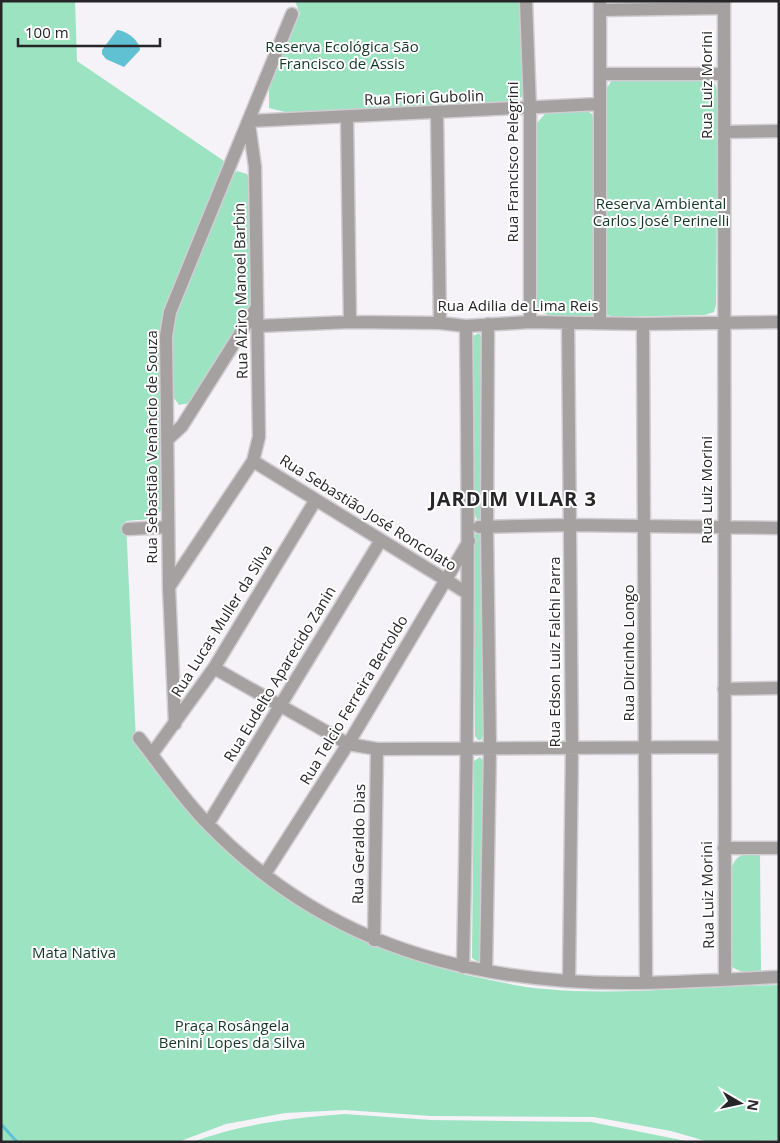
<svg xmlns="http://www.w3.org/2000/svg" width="780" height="1143" viewBox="0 0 780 1143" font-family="'Open Sans',sans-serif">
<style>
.green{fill:#9ce3c2}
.water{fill:#5fc1d2}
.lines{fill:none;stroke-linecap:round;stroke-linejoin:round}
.stream{stroke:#5fc1d2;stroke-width:3}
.minor-casing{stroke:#d0cdd2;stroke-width:15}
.minor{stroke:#a4a1a0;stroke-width:12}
.labels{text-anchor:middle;stroke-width:4;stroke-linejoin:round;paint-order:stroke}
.park-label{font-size:15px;fill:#133728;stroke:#fff}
.street-label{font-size:15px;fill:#262527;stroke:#fff}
.district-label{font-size:20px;font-weight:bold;letter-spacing:1px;fill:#262527;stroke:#fff}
</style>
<rect width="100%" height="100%" fill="#f5f2f8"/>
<!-- green -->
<path class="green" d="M1 1H75L77 61 224 161 165 308 161 324 163 507C154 522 142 519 126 521L136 742C149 764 166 782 182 802 263 896 350 948 471 976 495 981 520 987 545 989 622 996 702 986 779 985V1140L709 1142 671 1131 594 1117 431 1116 345 1110 285 1113 226 1124 178 1142H1Z
M295 1H521L523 96 513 102 289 113 269 108V87L300 14Z
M709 78 715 84 718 94 716 305 714 312 705 315 615 317 607 315 605 308V91L612 80Z
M583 110 591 113 595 119 597 308 594 315 589 316C571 316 545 323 536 304L537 123 545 114Z
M237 171 247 174 250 180 251 302 197 394 190 403 179 405 172 395V342L175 316 233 174Z
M479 333 482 338 483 513 481 519 477 520 474 512 473 336Z
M476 533H479L483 538V736L481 740H478L475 736 474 538Z
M480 757 483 761 481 957 478 962 472 958 474 761Z
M760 854 761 973C749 973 742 973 732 967L730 872C737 852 741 855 760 854Z
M344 1114 431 1120 591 1122 691 1142H192C242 1124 291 1118 344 1114Z"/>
<!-- water -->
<path class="water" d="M117 30C127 31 139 40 140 50L124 67 106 59 102 54V50Z"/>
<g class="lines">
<!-- stream -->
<path class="stream" d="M1 1124 17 1142"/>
<!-- minor casing -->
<g class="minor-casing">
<path id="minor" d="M526 1 530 109V322
M600 1V322
M724 1 725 979
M600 10 724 8
M600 74H724
M437 114 440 323
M347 117 350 322
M249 121 599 104
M724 132 779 131
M568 323 572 747 569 981
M643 324 646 981
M258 326 350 322 440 323 466 326 530 322 643 324 779 322
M167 440 182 426 257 307
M253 461 467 593
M479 527 570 525 779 528
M128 529 168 527
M169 587 253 461 259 437 255 167 249 124
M214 668 348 744 377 749 724 747
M724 689 779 688
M175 724 169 587 166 336 170 312 292 14
M139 738C162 767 182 798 208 824 308 927 426 971 567 981 637 986 709 980 779 977
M152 754 214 668 315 501
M208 824 381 540
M724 848H779
M265 874 348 744 469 541
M374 940 377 749
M463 967C468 753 469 540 466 326
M486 970 490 748 487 527 488 324"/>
</g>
<!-- minor -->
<use href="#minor" class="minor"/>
</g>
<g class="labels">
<!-- park labels -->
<g class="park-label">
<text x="342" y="52">Reserva Ecológica São<tspan x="342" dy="17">Francisco de Assis</tspan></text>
<text x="661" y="209">Reserva Ambiental<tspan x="661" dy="17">Carlos José Perinelli</tspan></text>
<text x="74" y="958">Mata Nativa</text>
<text x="232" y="1031">Praça Rosângela<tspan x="232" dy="17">Benini Lopes da Silva</tspan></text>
</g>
<!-- street labels -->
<g class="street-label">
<text transform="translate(707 85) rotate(-90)" y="5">Rua Luiz Morini</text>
<text transform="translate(424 98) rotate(-2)" y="5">Rua Fiori Gubolin</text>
<text transform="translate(513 162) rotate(-90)" y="5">Rua Francisco Pelegrini</text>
<text transform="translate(241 291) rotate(-91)" y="5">Rua Alziro Manoel Barbin</text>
<text x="518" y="311">Rua Adilia de Lima Reis</text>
<text transform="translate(152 447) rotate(-90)" y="5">Rua Sebastião Venâncio de Souza</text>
<text transform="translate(707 490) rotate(-90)" y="5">Rua Luiz Morini</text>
<text transform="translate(368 513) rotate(32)" y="5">Rua Sebastião José Roncolato</text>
<text transform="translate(222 621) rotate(-58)" y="5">Rua Lucas Muller da Silva</text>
<text transform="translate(555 652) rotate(-90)" y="5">Rua Edson Luiz Falchi Parra</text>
<text transform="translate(629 653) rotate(-90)" y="5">Rua Dircinho Longo</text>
<text transform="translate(280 674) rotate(-59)" y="5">Rua Eudelto Aparecido Zanin</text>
<text transform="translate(354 700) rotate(-59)" y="5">Rua Telcio Ferreira Bertoldo</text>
<text transform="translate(359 844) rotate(-89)" y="5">Rua Geraldo Dias</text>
<text transform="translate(708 895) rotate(-91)" y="5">Rua Luiz Morini</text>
</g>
<!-- district labels -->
<g class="district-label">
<text x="513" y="506">JARDIM VILAR 3</text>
</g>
</g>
<!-- border -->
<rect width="780" height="1143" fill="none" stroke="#262527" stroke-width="5"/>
<!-- north arrow -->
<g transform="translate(740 1103) rotate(99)" stroke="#ffffff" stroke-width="4" paint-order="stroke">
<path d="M0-4L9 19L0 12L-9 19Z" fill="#262527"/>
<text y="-8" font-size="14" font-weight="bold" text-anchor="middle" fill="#262527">N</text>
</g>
<!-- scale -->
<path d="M18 38v8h142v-8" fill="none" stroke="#262527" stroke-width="2.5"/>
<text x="25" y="38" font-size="15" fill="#262527" stroke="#ffffff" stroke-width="4" paint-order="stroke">100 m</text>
</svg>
